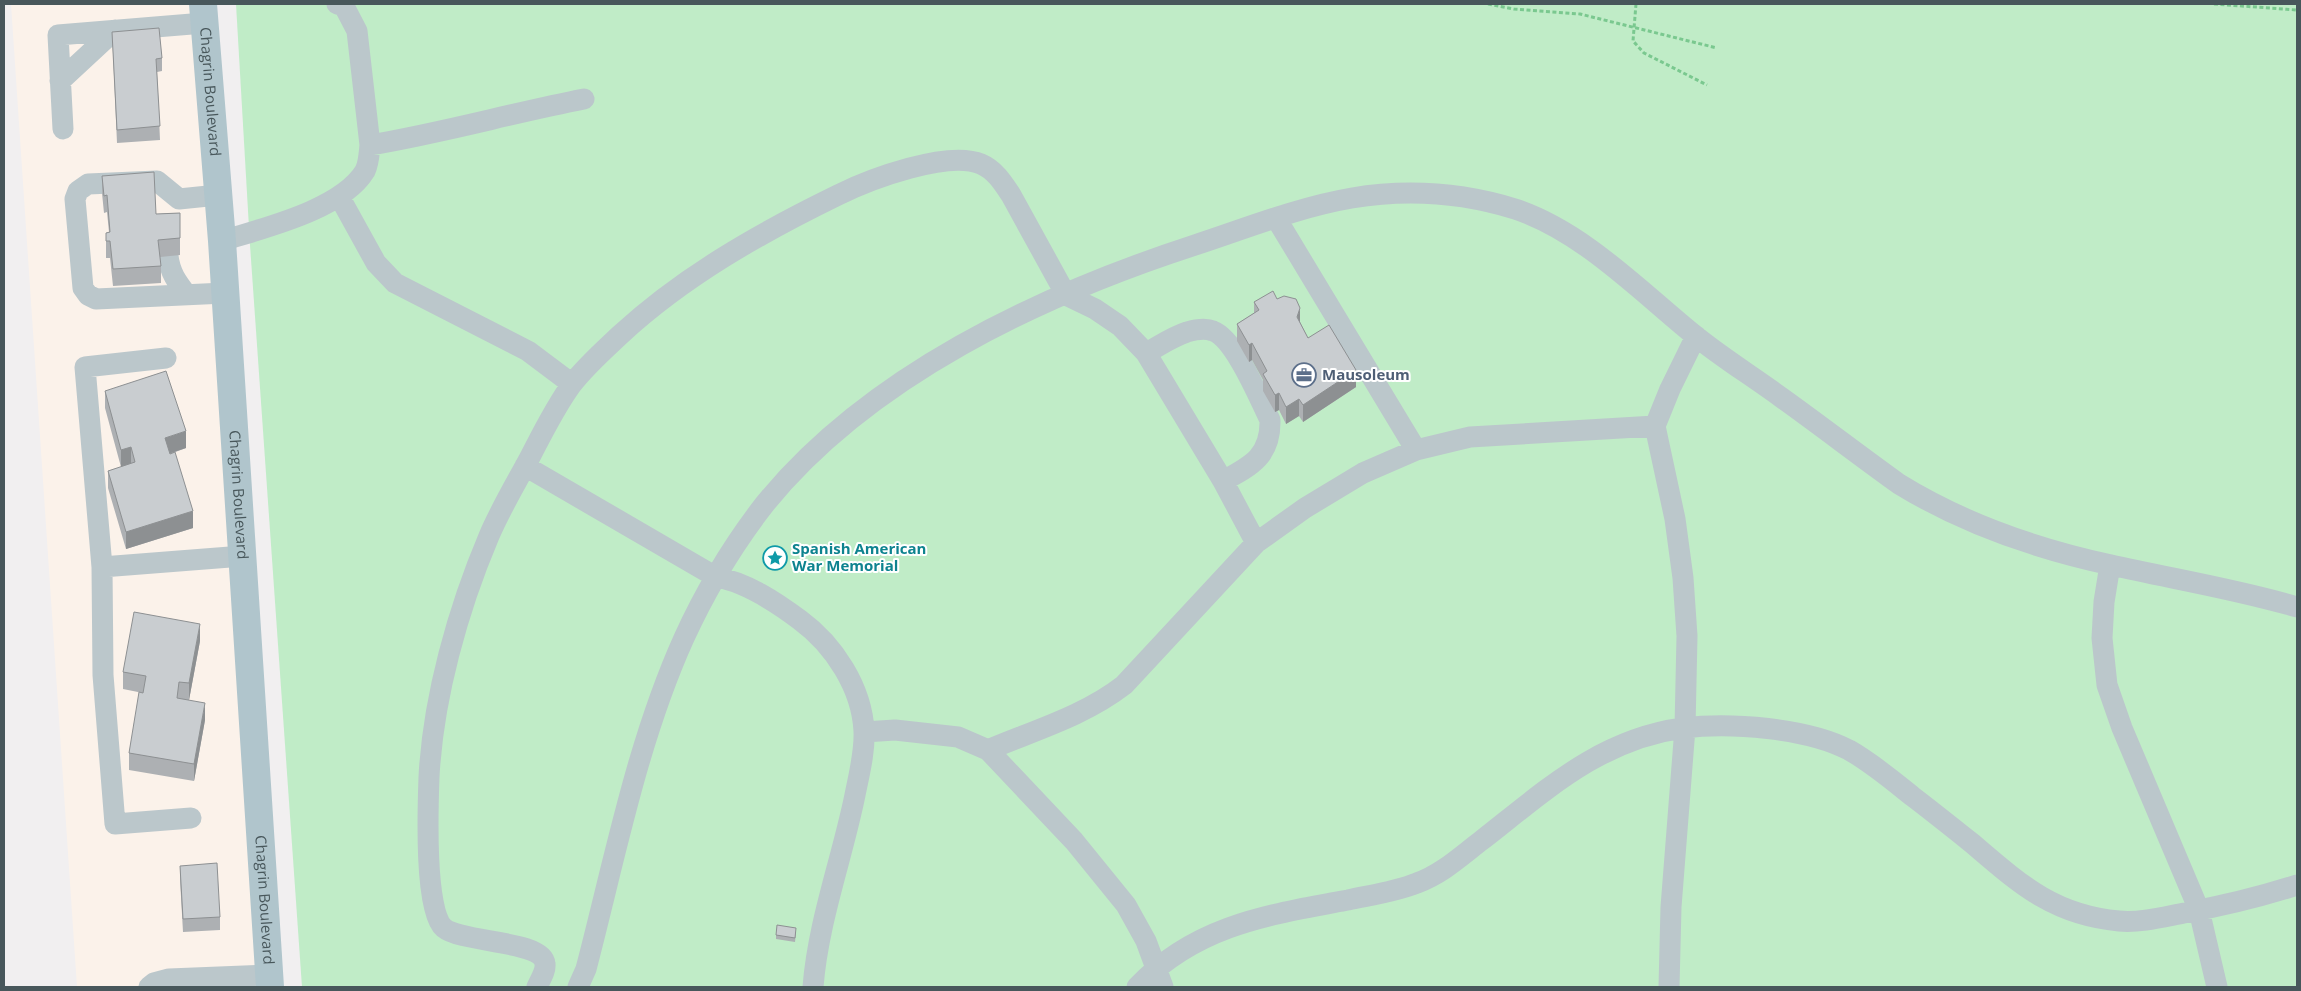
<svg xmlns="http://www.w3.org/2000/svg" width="2301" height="991" viewBox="0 0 2301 991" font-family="'Open Sans',sans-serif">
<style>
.commercial{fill:#fbf2ea}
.green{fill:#c0ecc7}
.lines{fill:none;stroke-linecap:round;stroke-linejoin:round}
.path{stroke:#7ac88f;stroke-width:3;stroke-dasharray:4 2.5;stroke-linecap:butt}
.minor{stroke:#bbc7cb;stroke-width:21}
.major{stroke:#b0c5cc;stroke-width:28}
.wall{fill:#adb0b3}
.shaded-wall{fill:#8d9092}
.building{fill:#c9cdd0;stroke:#8d9092}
.labels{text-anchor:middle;stroke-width:4;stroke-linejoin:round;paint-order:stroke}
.street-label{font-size:15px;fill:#48575b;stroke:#fff}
.service-label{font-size:15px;font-weight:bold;fill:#4e5e75;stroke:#fff;text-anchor:start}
.culture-label{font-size:15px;font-weight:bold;fill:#0d838f;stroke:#fff;text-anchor:start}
</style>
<rect width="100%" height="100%" fill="#f1eff0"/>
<!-- commercial -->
<path class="commercial" d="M11 4H203L270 987H77Z"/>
<!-- green -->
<path class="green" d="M236 4H2297V987H302L250 245Z"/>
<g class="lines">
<!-- path -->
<path class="path" d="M1488 4 1514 9 1580 14 1717 48
M1636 4 1633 41 1644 53 1707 85
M2214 4 2297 10"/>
<!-- minor -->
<path class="minor" d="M60 81 115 30
M63 129 58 35 204 23
M370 145C442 133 512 113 584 99
M218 195 179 199 157 181 88 184 78 191 75 199 83 288 88 295 96 299 225 293
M339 196 376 263 395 283 528 351 572 384
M1276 218 1416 450
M222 241C263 228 341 210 365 171 369 163 369 154 370 145L357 31 344 6 337 4
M168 256C170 273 177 282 187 295
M1146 353C1159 346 1172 337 1187 332 1194 330 1206 328 1213 331 1235 339 1259 398 1270 420 1271 456 1251 466 1223 481
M166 358 85 367 102 567 243 556
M525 466 716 577C746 582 776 602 800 620 834 645 862 688 864 731 865 752 859 775 855 795 842 859 818 922 813 987
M2110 565 2104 602 2102 638 2107 685 2122 728 2199 910 2217 987
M102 567 103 675 115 824 191 818
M864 732 895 730 958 737 988 750 1074 841 1126 905 1146 941 1163 987
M988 750C1035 730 1084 716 1124 685L1256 543 1305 508 1363 473 1416 450 1470 437 1655 426
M149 987 154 983 169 979 269 975
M537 987C540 980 546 971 545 964 543 940 462 943 444 928 424 912 428 805 429 777 433 698 458 609 489 536 500 510 515 485 529 459 542 434 555 407 572 384 586 366 604 350 620 335 684 276 760 233 838 195 870 179 948 150 981 164 995 170 1003 183 1011 195L1066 295 1095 309 1120 326 1146 353 1223 481 1256 543
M578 987 586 969C615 858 637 742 684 638 705 592 733 545 764 505 868 376 1041 295 1195 245 1247 228 1299 207 1352 198 1406 189 1463 193 1515 209 1582 231 1639 290 1693 334 1721 357 1752 376 1782 398 1821 426 1860 456 1899 484 1964 524 2037 549 2111 565 2173 579 2236 589 2297 607
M1137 987C1196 925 1268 915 1348 900 1371 895 1395 892 1417 883 1442 874 1461 856 1482 840 1545 791 1600 739 1683 728 1730 722 1807 728 1849 750 1872 763 1892 780 1912 796 1933 812 1953 828 1973 844 2021 885 2054 915 2119 921 2140 923 2163 917 2184 913 2222 906 2260 897 2297 885
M1669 987 1671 907 1685 728 1687 636 1683 578 1675 519 1655 426 1670 389 1696 336"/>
<!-- major -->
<path class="major" id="s1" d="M203 4 222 241 270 987"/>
</g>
<!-- wall -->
<path class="wall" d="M112 32 162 58V71L157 72 160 140 117 143Z
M102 176 156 214 180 213V255L160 257 161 266V283L113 286 110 258H106V233L109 232 107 212 104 213 102 193Z
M1277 299 1300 322 1308 338 1356 387 1303 422 1299 416 1286 424 1279 410 1275 412 1263 391V380L1252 360 1249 362 1237 341V324L1254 313V302Z
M105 391 186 448 170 454 193 528 126 549 108 488V471L121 467 105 408Z
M200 641 189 700 205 720 194 781 129 770V753L143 693 123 689V672Z
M180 866 220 917V930L183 932 180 879Z
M796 932 795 942 776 939V935Z"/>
<!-- shaded-wall -->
<path class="shaded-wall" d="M1300 308V325L1297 317Z
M1252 343V360L1249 362V345Z
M1356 370V387L1303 422V405Z
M1279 393V410L1275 412V395Z
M1299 399V416L1286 424V407Z
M186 431V448L165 455V438Z
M131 447V464L121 467V450Z
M193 511V528L126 549V532Z
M200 624V641L189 700V683Z
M205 703V720L194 781V764Z"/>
<!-- building -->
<path class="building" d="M159 28 162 58 156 59 160 126 117 130 112 32Z
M154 172 156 214 180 213V238L158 240 161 266 113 269 110 241H106V233L110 232 107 195 104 196 102 176Z
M1273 291 1277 299 1284 296 1296 299 1300 308 1297 317 1308 338 1329 325 1356 370 1303 405 1299 399 1286 407 1279 393 1275 395 1263 374 1267 371 1252 343 1249 345 1237 324 1259 310 1254 302Z
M166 371 186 431 165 438 170 454 175 452 193 511 126 532 108 471 135 462 131 447 121 450 105 391Z
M134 612 200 624 189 683 179 682 177 698 205 703 194 764 129 753 139 692 143 693 146 676 123 672Z
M217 863 220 917 183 919 180 866Z
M777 925 796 928 795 938 776 935Z"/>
<!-- icons -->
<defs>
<g id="office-ring" transform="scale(1.25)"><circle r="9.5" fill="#fff" stroke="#5c6f8a" stroke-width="1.5"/><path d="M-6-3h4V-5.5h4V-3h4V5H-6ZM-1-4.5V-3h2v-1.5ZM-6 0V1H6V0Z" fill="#5c6f8a"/></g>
<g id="sight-ring" transform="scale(1.25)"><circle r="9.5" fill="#fff" stroke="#0f9aa8" stroke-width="1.5"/><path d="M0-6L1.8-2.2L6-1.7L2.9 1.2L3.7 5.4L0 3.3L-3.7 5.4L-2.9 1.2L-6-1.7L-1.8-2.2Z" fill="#0f9aa8"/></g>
</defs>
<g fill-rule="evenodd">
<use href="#office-ring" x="1304" y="375"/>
<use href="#sight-ring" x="775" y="558"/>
</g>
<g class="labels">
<!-- street labels -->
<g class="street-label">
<text dy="5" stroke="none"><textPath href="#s1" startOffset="88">Chagrin Boulevard</textPath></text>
<text dy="5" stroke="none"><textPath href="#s1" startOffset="492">Chagrin Boulevard</textPath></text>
<text dy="5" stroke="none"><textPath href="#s1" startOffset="898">Chagrin Boulevard</textPath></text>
</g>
<!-- service labels -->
<g class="service-label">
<text x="1322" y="380">Mausoleum</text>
</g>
<!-- culture labels -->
<g class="culture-label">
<text x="792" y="554">Spanish American<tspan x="792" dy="17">War Memorial</tspan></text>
</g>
</g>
<!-- border -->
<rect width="2301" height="991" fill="none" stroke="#48575b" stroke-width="10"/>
</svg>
